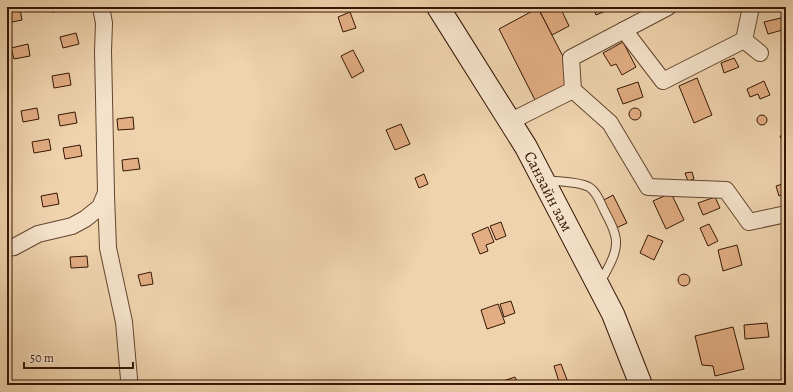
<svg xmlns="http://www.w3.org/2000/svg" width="793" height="392" font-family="Alegreya,serif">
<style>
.building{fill:#e2ad83;stroke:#361604}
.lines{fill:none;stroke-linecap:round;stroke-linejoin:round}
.lane-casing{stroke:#64452e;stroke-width:10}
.street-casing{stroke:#64452e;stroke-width:18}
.secondary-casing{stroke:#361604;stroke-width:24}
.lane{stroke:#f4e2ca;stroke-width:8}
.street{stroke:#f4e2ca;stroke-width:16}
.secondary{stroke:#f4e2ca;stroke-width:22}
.labels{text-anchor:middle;stroke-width:3.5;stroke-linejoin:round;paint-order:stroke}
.street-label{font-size:16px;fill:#361604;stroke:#f4e2ca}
</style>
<rect width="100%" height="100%" fill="#eed3ad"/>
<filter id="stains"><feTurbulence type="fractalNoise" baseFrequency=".005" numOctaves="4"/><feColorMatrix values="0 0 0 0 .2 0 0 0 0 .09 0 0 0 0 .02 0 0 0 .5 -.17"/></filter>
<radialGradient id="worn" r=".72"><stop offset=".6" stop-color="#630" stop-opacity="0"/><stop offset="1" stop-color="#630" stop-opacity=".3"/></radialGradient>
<g class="building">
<polygon points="52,7 68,7 69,10 52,12"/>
<polygon points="543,7 560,7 569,26 552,35 538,8"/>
<polygon points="593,7 615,7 596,15"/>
<polygon points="538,8 570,70 568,88 536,102 499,29"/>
<polygon points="20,9 22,20 7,23 7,11"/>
<polygon points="350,12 356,28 343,32 338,17"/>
<polygon points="785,17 786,29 768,34 764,22"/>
<polygon points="76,33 79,44 63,48 60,37"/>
<polygon points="623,42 636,67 622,75 616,64 611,66 603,53"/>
<polygon points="28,44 30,56 14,59 11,48"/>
<polygon points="353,50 364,71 352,78 341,56"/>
<polygon points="734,58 739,67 724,73 721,63"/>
<polygon points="69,73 71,85 54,88 52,76"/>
<polygon points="697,78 712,115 694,123 679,86"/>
<polygon points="764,81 770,95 760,99 758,94 750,97 747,89"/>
<polygon points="638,82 643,97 623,104 617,89"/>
<polygon points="37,108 39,119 23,122 21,111"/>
<circle cx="635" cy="114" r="6"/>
<polygon points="75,112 77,123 60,126 58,115"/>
<circle cx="762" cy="120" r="5"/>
<polygon points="133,117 134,129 118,130 117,119"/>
<polygon points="401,124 410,144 395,150 386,130"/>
<polygon points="786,134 786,150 780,136"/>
<polygon points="49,139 51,150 34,153 32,142"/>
<polygon points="80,145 82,156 65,159 63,148"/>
<polygon points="138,158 140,169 123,171 122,160"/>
<polygon points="692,172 694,179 688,181 685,173"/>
<polygon points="424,174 428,184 419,188 415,178"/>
<polygon points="786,183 786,193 779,196 776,186"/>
<polygon points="57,193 59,204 43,207 41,196"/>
<polygon points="671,193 684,220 666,229 653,201"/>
<polygon points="613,195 627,223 616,228 602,201"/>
<polygon points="715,197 720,208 703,215 698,203"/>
<polygon points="501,222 506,236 496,240 490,226"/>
<polygon points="709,224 718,241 708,246 700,228"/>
<polygon points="488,227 494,242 486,245 488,251 480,254 472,234"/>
<polygon points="648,235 663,241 654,260 640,253"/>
<polygon points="737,245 742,265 723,271 718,250"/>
<polygon points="87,256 88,267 71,268 70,257"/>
<polygon points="151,272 153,284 141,286 138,275"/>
<circle cx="684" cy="280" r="6"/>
<polygon points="511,301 515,313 504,317 500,304"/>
<polygon points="498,304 505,323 487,329 481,310"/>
<polygon points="767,323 769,337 745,339 744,325"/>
<polygon points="733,327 744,369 715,376 713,366 702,365 695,336"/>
<polygon points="561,364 569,385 560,385 554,366"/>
<polygon points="515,377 519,385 504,385 503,381"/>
</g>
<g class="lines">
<g class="lane-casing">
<path id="lane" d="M546,180C559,182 577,181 589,187C597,192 600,202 604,210C608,218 613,226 615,235C620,251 607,269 600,283"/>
</g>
<g class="street-casing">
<g id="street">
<polyline points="668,7 571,58 573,90 610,123 648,187 726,190 749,222 786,214"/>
<polyline points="624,30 663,81 744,40 760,53"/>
<polyline points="744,40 751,7"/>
<polyline points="511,121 573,90"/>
<polyline points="106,195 108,248 124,322 129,379 128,385"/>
<polyline points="7,248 14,247 38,234 72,226 85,219 100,207 106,193 103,51 104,23 101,7"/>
</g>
</g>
<g class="secondary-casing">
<polyline id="secondary" points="438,7 526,147 613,314 641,385"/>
</g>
<use href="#lane" class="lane"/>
<use href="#street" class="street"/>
<use href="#secondary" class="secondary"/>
</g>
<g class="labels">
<g class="street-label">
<text transform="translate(549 191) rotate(63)" y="6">Санзайн зам</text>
</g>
</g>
<rect width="793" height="392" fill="none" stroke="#eed3ad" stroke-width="24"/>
<rect x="8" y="8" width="777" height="376" fill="none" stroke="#361604" stroke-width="2"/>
<rect x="12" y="12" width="769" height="368" fill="none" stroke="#361604"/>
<path d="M24 362v6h109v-6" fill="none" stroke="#361604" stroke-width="2"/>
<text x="30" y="362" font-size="12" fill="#361604" stroke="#f4e2ca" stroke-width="3" paint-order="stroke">50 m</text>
<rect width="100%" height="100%" filter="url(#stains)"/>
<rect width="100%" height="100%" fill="url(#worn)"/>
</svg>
